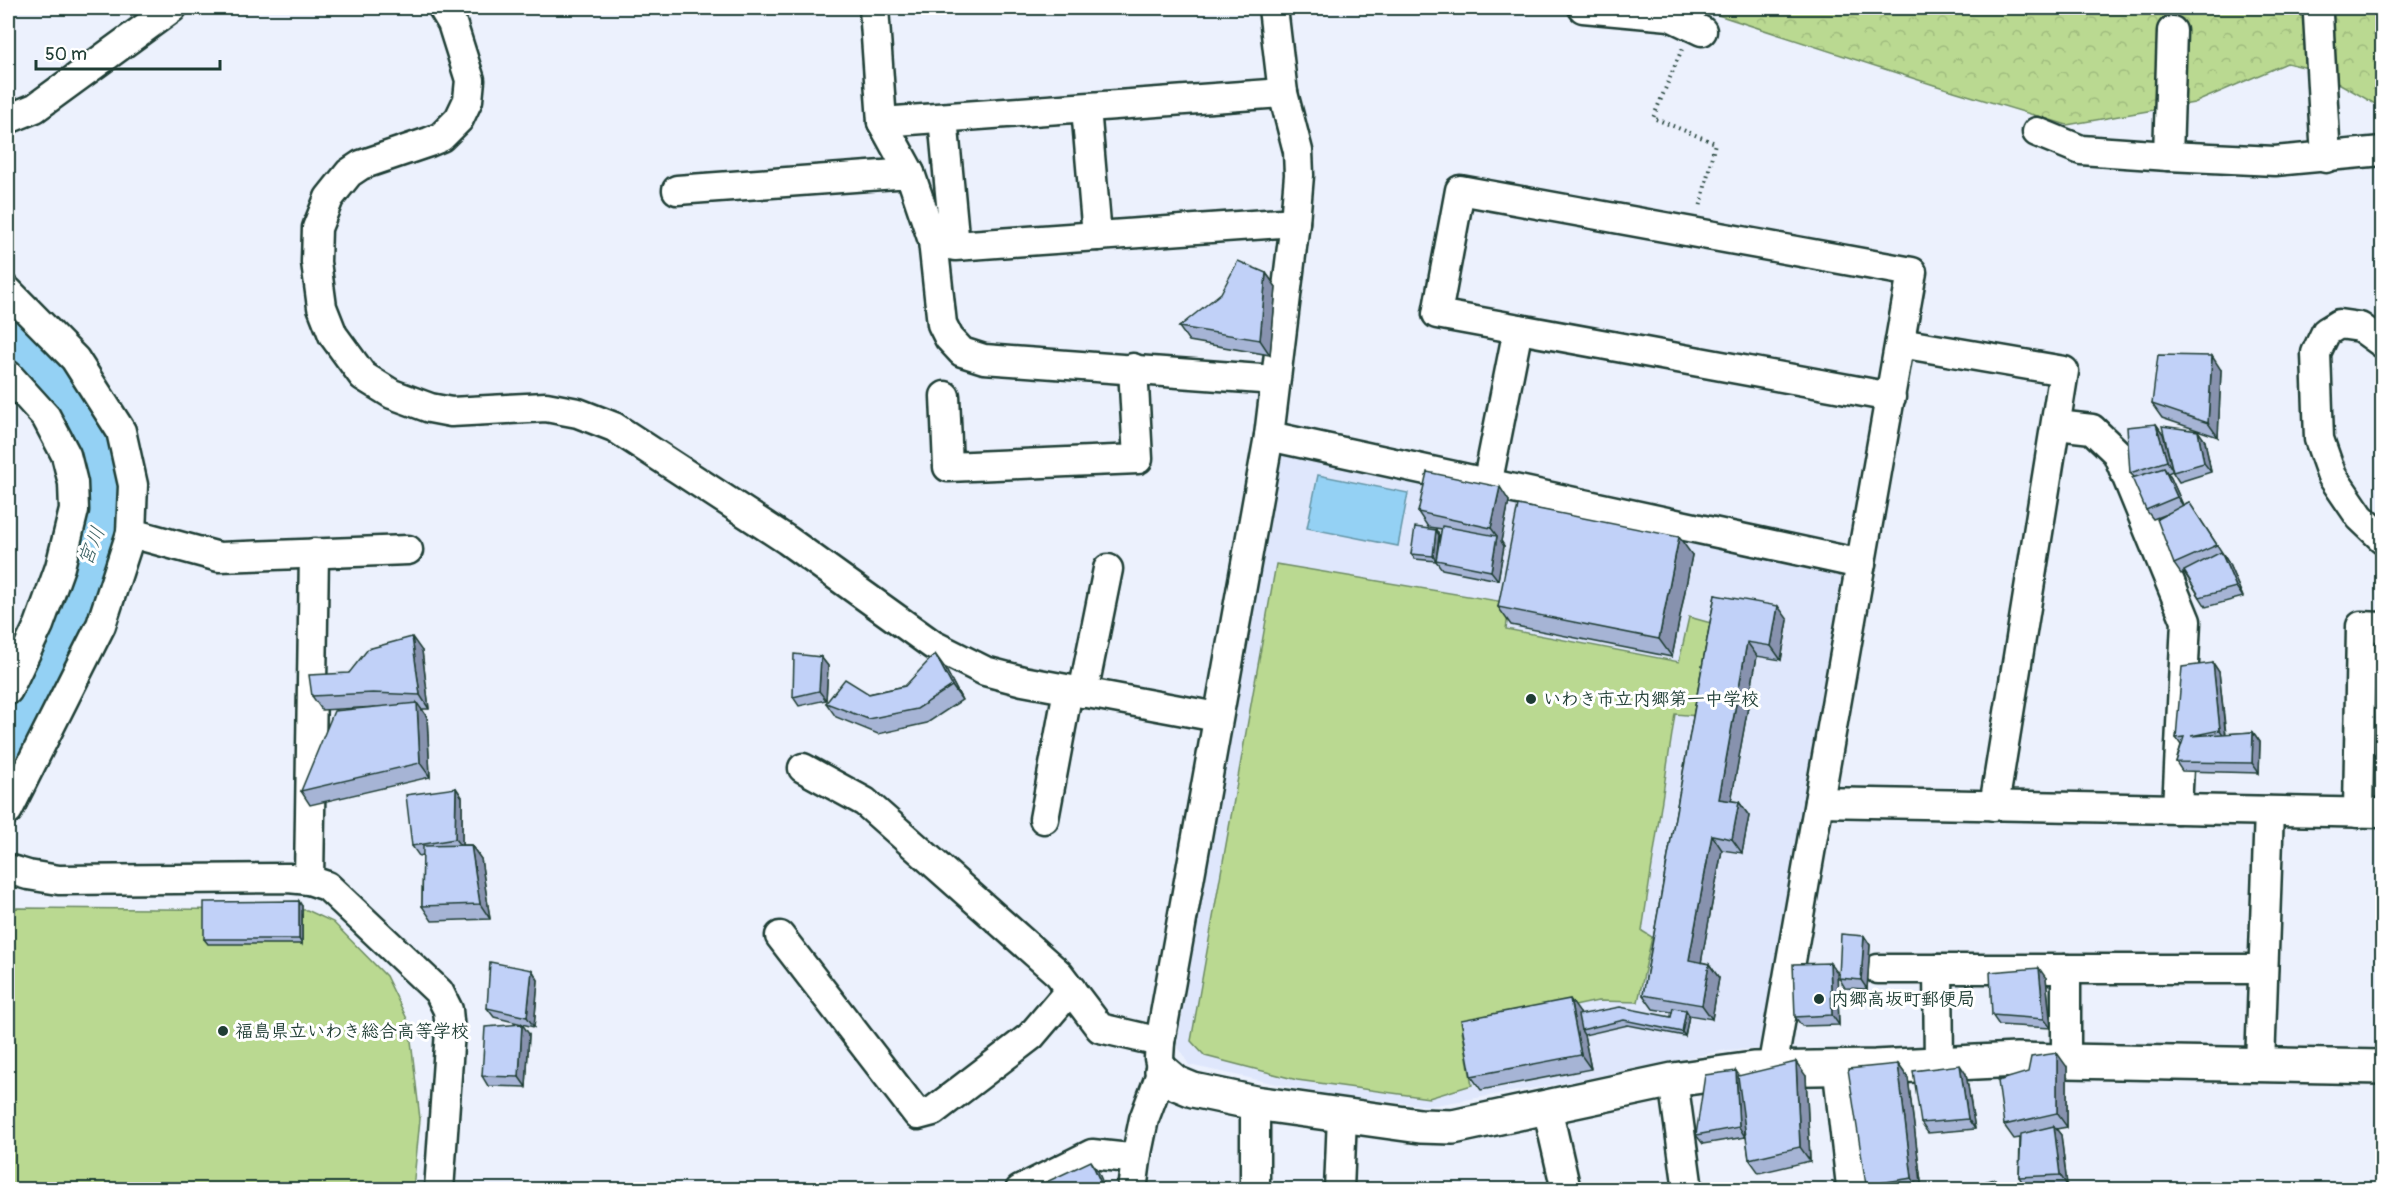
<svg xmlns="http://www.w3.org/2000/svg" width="2390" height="1197" font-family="Pangolin,'Klee One',sans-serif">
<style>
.built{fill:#dfe7fc}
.forest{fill:url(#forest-crowns);stroke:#6c8b62;stroke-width:1.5}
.pitch{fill:#bad991;stroke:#6c8b62;stroke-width:1.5}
.water{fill:#94d1f4;stroke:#6596a7;stroke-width:1.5}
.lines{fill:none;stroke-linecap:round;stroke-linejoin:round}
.river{stroke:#94d1f4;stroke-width:45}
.street-casing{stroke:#1f3d34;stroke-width:33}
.secondary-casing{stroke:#1f3d34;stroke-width:38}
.path{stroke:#1f3d34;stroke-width:4;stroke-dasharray:1.5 4.5;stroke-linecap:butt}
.street{stroke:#fff;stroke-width:28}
.secondary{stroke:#fff;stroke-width:33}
.wall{fill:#a6b4d5;stroke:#1f3d34;stroke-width:1.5}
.shaded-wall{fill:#8792ae;stroke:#1f3d34;stroke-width:1.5}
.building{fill:#c1d1f8;stroke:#1f3d34;stroke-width:1.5}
.poi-dot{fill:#1f3d34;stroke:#fff;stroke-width:2}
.labels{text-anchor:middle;stroke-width:6;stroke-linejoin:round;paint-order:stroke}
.poi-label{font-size:18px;font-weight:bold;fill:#1f3d34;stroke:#fff;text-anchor:start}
.water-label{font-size:20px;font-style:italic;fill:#3c6264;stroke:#fff}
</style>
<defs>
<pattern id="forest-crowns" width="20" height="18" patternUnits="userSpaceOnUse" patternTransform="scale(1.5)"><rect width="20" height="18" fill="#bad991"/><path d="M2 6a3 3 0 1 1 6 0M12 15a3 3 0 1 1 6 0" fill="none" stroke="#9fbb7e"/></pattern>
</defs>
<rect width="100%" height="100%" fill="#ecf1fd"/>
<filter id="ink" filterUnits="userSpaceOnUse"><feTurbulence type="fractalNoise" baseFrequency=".0167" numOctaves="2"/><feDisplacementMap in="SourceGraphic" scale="12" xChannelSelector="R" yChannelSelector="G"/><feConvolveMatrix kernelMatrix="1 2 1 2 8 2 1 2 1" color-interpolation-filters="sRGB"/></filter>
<g filter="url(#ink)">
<polygon class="built" points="1283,450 1837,570 1846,593 1760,1049 1726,1050 1570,1082 1430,1106 1323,1094 1189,1065 1177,1045 1217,806"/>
<polygon class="forest" points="1707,8 2382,8 2382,108 2316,70 2287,63 2194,103 2067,125 1934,85 1718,15"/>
<g class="pitch">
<polygon points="1276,564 1510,603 1506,629 1679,662 1689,617 1711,623 1698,716 1675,714 1642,931 1652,937 1638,1002 1598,1001 1462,1030 1472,1085 1429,1098 1297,1080 1205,1056 1191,1041"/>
<polygon points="15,908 307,910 333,922 386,976 409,1023 420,1119 413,1189 8,1189 8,921"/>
</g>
<polygon class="water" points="1318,475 1408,493 1398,546 1307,528"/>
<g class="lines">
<polyline class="river" points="8,336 33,359 95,450 102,521 60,622 8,735"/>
<g class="street-casing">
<g id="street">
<polyline points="443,8 452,23 470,80 468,100 459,119 441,137 429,142 361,165 349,173 329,198 317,228 316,262 322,307 333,335 363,376 392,394 430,408 451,412 546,407 578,413 614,427 787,540 933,645 985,671 1023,681 1217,717"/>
<polyline points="874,8 882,122 910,173"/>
<polyline points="1583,8 1670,16 1702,31"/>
<polyline points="2318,15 2326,158"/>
<polyline points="1086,108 1097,236"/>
<polyline points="943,118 955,246 1295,222"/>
<polyline points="8,119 35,108 172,8"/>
<polyline points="882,122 1283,93"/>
<polyline points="2037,132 2081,150 2168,156 2172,31"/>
<polyline points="2168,156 2275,161 2382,151"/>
<polyline points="677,190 910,173 933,241 942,324 949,338 962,352 984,359 1275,380"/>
<polyline points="8,291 75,359 121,431 133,485 131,533 101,625 8,810"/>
<polyline points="1900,343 2064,371 1994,806"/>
<polyline points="2382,343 2360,327 2339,324 2326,332 2316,353 2319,439 2332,476 2360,517 2382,538"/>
<polyline points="8,375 46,417 66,455 73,483 74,510 60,567 39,625 8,690"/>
<polyline points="945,396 948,467 1138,459 1133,368"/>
<polyline points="2057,425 2092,429 2117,453 2186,621 2177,809"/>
<polyline points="1269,436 1861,564"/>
<polyline points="1487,485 1518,329"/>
<polyline points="131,533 219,557 408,550"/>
<polyline points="1083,693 1108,569"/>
<polyline points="803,768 865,802 1059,974 1100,1028 1160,1042"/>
<polyline points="1819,802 2382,813"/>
<polyline points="2358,813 2361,626 2382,627"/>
<polyline points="1044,819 1068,690"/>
<polyline points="8,869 28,875 59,880 288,878 309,880 327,886 439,992 448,1010 450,1031 439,1190"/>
<polyline points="309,880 314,553"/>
<polyline points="780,936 918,1115 933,1111 1031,1036 1071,989"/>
<polyline points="1878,969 2263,969"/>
<polyline points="1938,969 1939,1065"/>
<polyline points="2066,969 2066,1061"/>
<polyline points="2260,1064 2269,811"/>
<polyline points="1772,1069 1912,272 1460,190 1437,314 1891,397"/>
<polyline points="1673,1080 1688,1190"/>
<polyline points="1255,1103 1255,1190"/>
<polyline points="1547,1107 1566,1190"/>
<polyline points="1020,1190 1092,1154 1129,1158 1137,1153 1144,1119 1162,1071 1159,1058 1160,1042 1269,436 1295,222 1299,175 1298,151 1283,93 1273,8"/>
<polyline points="1132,1190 1137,1153"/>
<polyline points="1339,1190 1342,1116"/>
</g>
</g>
<g class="secondary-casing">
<g id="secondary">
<polyline points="1840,1068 1854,1190"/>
<polyline points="1162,1071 1176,1083 1193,1090 1255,1103 1420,1126 1453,1127 1673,1080 1753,1069 1875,1067 2017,1060 2382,1067"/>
</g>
</g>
<polyline class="path" points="1682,49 1653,118 1715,143 1700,208"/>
<use href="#street" class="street"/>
<use href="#secondary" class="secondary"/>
</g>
<g class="wall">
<polygon points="1266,273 1276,287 1270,355 1189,341 1179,327"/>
<polygon points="2221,370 2218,437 2162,418 2152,404"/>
<polygon points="2156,424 2163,434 2198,431 2205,441 2211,472 2179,482 2172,471 2168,473 2171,478 2183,505 2189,502 2223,554 2228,562 2243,597 2206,607 2184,572 2181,574 2174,564 2169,513 2153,519 2146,510 2134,477 2130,473"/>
<polygon points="1509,501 1501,541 1504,546 1498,580 1442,569 1436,561 1415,559 1411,554 1436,530 1439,535 1437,551 1442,529 1428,527 1418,512"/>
<polygon points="1692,555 1672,657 1511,625 1498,607"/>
<polygon points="1715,595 1788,620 1781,660 1757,656 1731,801 1739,802 1749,816 1742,853 1722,850 1701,962 1709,964 1719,978 1712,1019 1689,1015 1685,1036 1628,1025 1584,1035 1591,1069 1481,1090 1471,1076 1580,1013 1581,1015 1671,1017 1672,1012 1653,1009 1643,995"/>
<polygon points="422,651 429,709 422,709 427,717 430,777 310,805 301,791 375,707 322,710 312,696 349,673"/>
<polygon points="821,657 828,666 826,700 799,706 793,697"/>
<polygon points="2213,663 2219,672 2226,734 2253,732 2260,742 2259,773 2182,771 2176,762 2181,745 2176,738"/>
<polygon points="945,668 962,700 927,723 878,734 836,717 826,703 905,686"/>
<polygon points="456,788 462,797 462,845 471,845 481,859 490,919 432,921 422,906 423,855 419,856 412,846"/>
<polygon points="302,906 302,944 208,944 204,939"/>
<polygon points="1864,936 1870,945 1867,989 1845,988 1839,978"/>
<polygon points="532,970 538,980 534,1027 494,1017 487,1008"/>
<polygon points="1837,972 1839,1025 1802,1026 1795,1017"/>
<polygon points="2046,978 2051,1028 1999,1025 1992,1015"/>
<polygon points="529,1034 526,1087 488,1086 482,1076"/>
<polygon points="1898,1064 1908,1078 1922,1190 1869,1190 1866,1185"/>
<polygon points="2067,1067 2067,1127 2056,1129 2061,1135 2067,1185 2025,1186 2019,1177 2020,1138 2014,1139 2004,1125"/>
<polygon points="1966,1074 1975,1129 1928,1133 1921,1123"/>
<polygon points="1739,1076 1806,1076 1810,1161 1759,1173 1749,1159 1745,1127 1745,1137 1703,1144 1696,1135"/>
</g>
<g class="shaded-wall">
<polygon points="1266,273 1276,287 1270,355 1260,340"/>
<polygon points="2212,356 2221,370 2218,437 2208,423"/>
<polygon points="2156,424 2163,434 2173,471 2167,461"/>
<polygon points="2198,431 2205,441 2211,472 2204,463"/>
<polygon points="2164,468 2171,478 2184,507 2177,497"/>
<polygon points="1500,487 1509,501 1501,541 1504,546 1498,580 1491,571 1497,536 1491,528"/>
<polygon points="1436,530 1439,535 1436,561 1433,556"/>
<polygon points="1679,537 1692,555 1672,657 1659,639"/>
<polygon points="2221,552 2228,562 2243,597 2236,587"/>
<polygon points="1778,606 1788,620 1781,660 1771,646"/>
<polygon points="412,637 422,651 429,709 420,695"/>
<polygon points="1747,642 1757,656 1729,813 1719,799"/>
<polygon points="935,654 945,668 962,700 952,686"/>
<polygon points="821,657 828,666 826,700 819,691"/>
<polygon points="2213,663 2219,672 2226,739 2220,730"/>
<polygon points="417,703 427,717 430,777 420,763"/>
<polygon points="2253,732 2260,742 2259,773 2252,763"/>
<polygon points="456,788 462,797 462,848 455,839"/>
<polygon points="1739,802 1749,816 1742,853 1732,839"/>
<polygon points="1712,835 1722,850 1699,974 1689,960"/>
<polygon points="471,845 481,859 490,919 480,904"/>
<polygon points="299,901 302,906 302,944 299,939"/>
<polygon points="1864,936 1870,945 1867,989 1861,980"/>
<polygon points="1830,963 1837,972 1839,1025 1832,1015"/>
<polygon points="1709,964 1719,978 1712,1019 1702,1005"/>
<polygon points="2039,968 2046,978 2051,1028 2044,1019"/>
<polygon points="532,970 538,980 534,1027 527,1017"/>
<polygon points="1570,999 1580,1013 1583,1029 1581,1030 1584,1035 1591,1069 1581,1055"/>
<polygon points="1686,1010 1689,1015 1685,1036 1682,1032"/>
<polygon points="522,1024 529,1034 526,1087 519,1077"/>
<polygon points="2057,1053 2067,1067 2067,1127 2057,1113"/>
<polygon points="1796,1062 1806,1076 1810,1161 1800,1147"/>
<polygon points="1898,1064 1908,1078 1922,1190 1920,1190 1912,1178"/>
<polygon points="1960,1065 1966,1074 1975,1129 1968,1119"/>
<polygon points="1736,1071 1743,1081 1745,1137 1739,1127"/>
<polygon points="2054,1126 2061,1135 2067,1185 2060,1175"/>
<polygon points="1091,1161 1098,1171 1106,1190 1104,1190 1103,1188"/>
</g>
<g class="building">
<polygon points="1238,261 1266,273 1260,340 1179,327 1221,293"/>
<polygon points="2158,355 2212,356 2208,423 2152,404"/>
<polygon points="2156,424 2167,461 2130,473 2127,427"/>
<polygon points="2162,426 2198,431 2204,463 2173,472"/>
<polygon points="2164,468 2177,497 2146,510 2132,478"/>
<polygon points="1427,472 1500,487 1491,528 1418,512"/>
<polygon points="2189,502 2217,545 2174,564 2157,519"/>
<polygon points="1518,505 1679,537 1659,639 1498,607"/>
<polygon points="1442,526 1497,536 1491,571 1436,560"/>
<polygon points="1415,527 1436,530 1433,556 1411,554"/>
<polygon points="2221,552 2236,587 2200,597 2184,571"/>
<polygon points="1715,595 1778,606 1771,646 1747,642 1719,799 1739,802 1732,839 1712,835 1689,960 1709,964 1702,1005 1643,995"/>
<polygon points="412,637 420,695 373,693 312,696 309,675 349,673 368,649"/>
<polygon points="794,654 821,657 819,691 793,697"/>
<polygon points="935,654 952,686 917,709 868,719 826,703 845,679 869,694 905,686"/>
<polygon points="2213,663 2220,730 2191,736 2253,732 2252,763 2176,762 2184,737 2176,738 2182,667"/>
<polygon points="417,703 420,763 301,791 334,711"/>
<polygon points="456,788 455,839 412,846 406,795"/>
<polygon points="471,845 480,904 422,906 423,846"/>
<polygon points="299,901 299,939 204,939 204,902"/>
<polygon points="1841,934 1864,936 1861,980 1839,978"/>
<polygon points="490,962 532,970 527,1017 487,1008"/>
<polygon points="1830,963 1832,1015 1795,1017 1793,964"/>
<polygon points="2039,968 2044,1019 1992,1015 1990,972"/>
<polygon points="1570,999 1581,1055 1471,1076 1461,1020"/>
<polygon points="1620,1007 1671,1017 1673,1008 1686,1010 1682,1032 1624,1020 1581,1030 1578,1015"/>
<polygon points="522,1024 519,1077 482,1076 485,1027"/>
<polygon points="2057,1053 2057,1113 2004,1125 1998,1081 2028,1072 2031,1057"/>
<polygon points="1796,1062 1800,1147 1749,1159 1738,1076"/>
<polygon points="1898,1064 1912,1178 1866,1185 1848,1069"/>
<polygon points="1960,1065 1968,1119 1921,1123 1913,1071"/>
<polygon points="1736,1071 1739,1127 1696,1135 1705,1075"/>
<polygon points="2054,1126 2060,1175 2019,1177 2021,1134"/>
<polygon points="1091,1161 1103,1188 1100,1190 1039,1190 1038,1186"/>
<polygon points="1995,1179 2001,1190 1955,1190"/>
</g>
</g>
<g class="poi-dot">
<circle cx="1531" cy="699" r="6"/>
<circle cx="1819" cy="999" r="6"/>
<circle cx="223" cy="1031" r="6"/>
</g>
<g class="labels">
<g class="poi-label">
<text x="1543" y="705">いわき市立内郷第一中学校</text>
<text x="1831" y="1005">内郷高坂町郵便局</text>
<text x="235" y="1037">福島県立いわき総合高等学校</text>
</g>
<g class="water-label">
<text transform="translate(91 546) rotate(-68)" y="7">宮川</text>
</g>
</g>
<rect width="2390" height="1197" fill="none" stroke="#fff" stroke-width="30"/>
<rect x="15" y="15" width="2360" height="1167" fill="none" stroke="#1f3d34" stroke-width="2" filter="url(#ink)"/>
<path d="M36 60v9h184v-9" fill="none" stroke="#1f3d34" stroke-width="3"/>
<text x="45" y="60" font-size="18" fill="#1f3d34" stroke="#ffffff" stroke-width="4.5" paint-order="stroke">50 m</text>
</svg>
